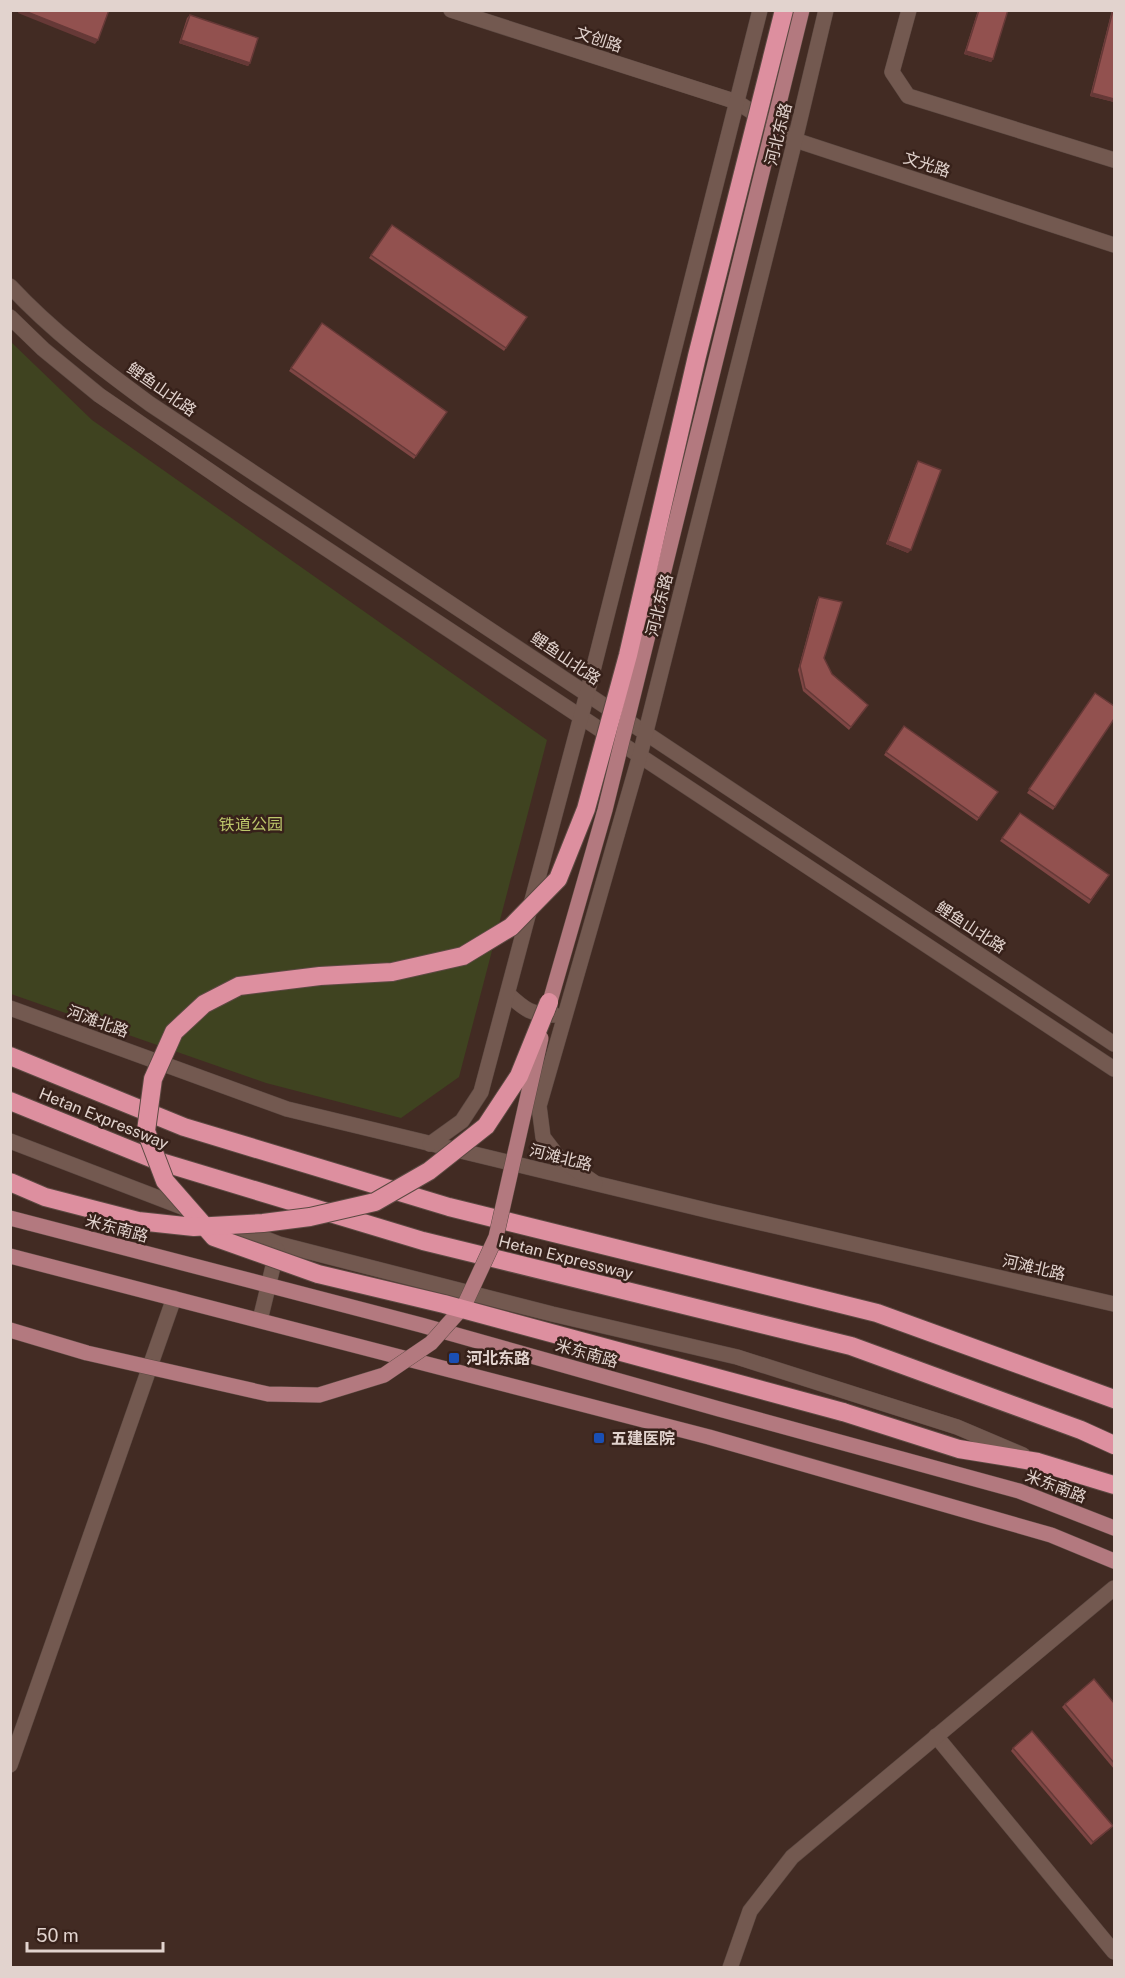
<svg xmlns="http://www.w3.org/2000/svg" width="1125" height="1978" font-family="'Public Sans','Noto Sans SC',sans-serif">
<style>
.green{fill:#3f4320}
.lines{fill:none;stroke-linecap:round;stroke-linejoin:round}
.street-casing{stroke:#5c4942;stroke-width:16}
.secondary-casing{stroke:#5c4942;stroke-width:16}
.primary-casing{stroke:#5c4942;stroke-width:16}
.highway-casing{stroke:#5c4942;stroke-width:20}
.street{stroke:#735950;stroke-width:15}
.secondary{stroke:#735950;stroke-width:15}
.primary{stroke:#b3797f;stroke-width:15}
.highway{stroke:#dd8f9f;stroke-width:18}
.primary-bridge-casing{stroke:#5c4942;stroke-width:16;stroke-linecap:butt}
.highway-bridge-casing{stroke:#5c4942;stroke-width:20;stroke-linecap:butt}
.primary-bridge{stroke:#b3797f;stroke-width:15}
.highway-bridge{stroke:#dd8f9f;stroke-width:18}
.wall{fill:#7e4644}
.shaded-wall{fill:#663937}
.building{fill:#92514f;stroke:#663937;stroke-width:1.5}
.transit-dot{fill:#1a4fb4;stroke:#37211a;stroke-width:2}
.labels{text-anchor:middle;stroke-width:5;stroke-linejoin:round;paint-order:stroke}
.street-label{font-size:16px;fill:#e2d3ce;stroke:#37211a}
.park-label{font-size:16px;fill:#bdc76b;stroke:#37211a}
.poi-label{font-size:16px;font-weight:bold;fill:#e2d3ce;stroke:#37211a;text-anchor:start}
</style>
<rect width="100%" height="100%" fill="#422b23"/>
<polygon class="green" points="10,341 92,420 547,740 459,1077 401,1118 266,1083 11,994"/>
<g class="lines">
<g class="street-casing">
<g id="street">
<polyline points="451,10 737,102 795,140 1114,245"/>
<polyline points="909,10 892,72 908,96 1114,160"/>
<polyline points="936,1736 1114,1952"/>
<polyline points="10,1765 174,1298"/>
</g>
</g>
<g class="secondary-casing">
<g id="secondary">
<path d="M10,286C52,331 101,368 150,404L1114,1044"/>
<polyline points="10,317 43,349 99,395 245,495 1114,1069"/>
<path d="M508,994C525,1010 532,1015 555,1015"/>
<polyline points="10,1008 287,1109 714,1212 1114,1304"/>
<polyline points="10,1141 190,1210"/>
<polyline points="430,1144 462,1121 481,1092 587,694 760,10"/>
<polyline points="595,1183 559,1158 543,1137 539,1106 640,755 795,140 826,10"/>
<polyline points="232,1226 279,1244 552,1314 737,1357 957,1427 1023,1455"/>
<polyline points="260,1320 277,1250"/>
<polyline points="730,1968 750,1911 792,1857 1114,1588"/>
</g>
</g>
<g class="primary-casing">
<g id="primary">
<polyline points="10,1218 421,1325 719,1409 1019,1491 1114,1528"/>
<polyline points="10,1256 709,1437 1051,1535 1114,1561"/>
</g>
</g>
<g class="highway-casing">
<g id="highway">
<polyline points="10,1056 184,1127 449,1207 877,1313 1114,1399"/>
<polyline points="10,1101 158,1161 423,1241 851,1346 1081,1430 1114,1445"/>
<polyline points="843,1412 959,1449 1038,1462 1114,1485"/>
</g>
</g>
<use href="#street" class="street"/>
<use href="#secondary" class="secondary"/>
<use href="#primary" class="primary"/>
<use href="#highway" class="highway"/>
<g class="primary-bridge-casing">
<g id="primary-bridge">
<polyline points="547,1012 605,810 802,10"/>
<polyline points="10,1330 87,1353 268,1394 319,1395 384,1375 431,1343 464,1306 496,1237 541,1038"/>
</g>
</g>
<g class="highway-bridge-casing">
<g id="highway-bridge">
<polyline points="784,10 697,356 628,655 586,809 558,879 511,927 463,956 392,972 320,976 239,986 204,1004 174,1032 153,1079 146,1131 165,1181 214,1237 318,1274 444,1304 843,1412"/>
<polyline points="10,1182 45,1197 138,1221 194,1227 263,1223 310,1217 375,1202 429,1171 486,1126 519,1076 549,1002"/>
</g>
</g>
<use href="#primary-bridge" class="primary-bridge"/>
<use href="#highway-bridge" class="highway-bridge"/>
</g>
<g class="wall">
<polygon points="978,10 1008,10 993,59 991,62 964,54"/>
<polygon points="1112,10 1114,10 1114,102 1090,96"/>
<polygon points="190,15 250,63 248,66 179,43 187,18"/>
<polygon points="392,225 527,317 504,351 369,258"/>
<polygon points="322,323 447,412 414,459 289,371"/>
<polygon points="918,461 908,553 886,544 916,464"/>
<polygon points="819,597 824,658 832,674 868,705 849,730 803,691 798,670 817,600"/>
<polygon points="1095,693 1114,719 1053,810 1027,793"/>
<polygon points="904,726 998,792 977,821 884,755"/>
<polygon points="1020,813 1109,875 1089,904 1000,841"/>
<polygon points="1114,1703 1114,1769 1062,1707 1065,1704"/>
<polygon points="1013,1748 1110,1829 1091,1845 1011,1751"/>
</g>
<g class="shaded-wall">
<polygon points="19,10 22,10 98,40 95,44 18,13"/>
<polygon points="181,40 250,63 248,66 179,43"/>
<polygon points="966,51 993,59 991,62 964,54"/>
<polygon points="1092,93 1114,99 1114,102 1090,96"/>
<polygon points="888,541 911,550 908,553 886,544"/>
<polygon points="1113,1826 1110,1829 1091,1845 1093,1842"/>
</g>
<g class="building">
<polygon points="22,10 109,10 98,40"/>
<polygon points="979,10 1008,10 993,59 966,51"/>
<polygon points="1113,10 1114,10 1114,99 1092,93"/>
<polygon points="190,15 258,38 250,63 181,40"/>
<polygon points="392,225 527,317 506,348 371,255"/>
<polygon points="322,323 447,412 416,456 291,368"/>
<polygon points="918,461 941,470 911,550 888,541"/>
<polygon points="819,597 842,602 824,658 832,674 868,705 851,727 805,688 800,666"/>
<polygon points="1095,693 1114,706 1114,719 1055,807 1029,789"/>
<polygon points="904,726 998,792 979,818 886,752"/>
<polygon points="1020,813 1109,875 1091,900 1002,838"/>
<polygon points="1094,1679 1114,1703 1114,1763 1065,1704"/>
<polygon points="1032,1731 1113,1826 1093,1842 1013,1748"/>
</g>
<g class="transit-dot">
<rect x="448" y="1352" width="12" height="12" rx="3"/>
<rect x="593" y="1432" width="12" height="12" rx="3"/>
</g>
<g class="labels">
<g class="street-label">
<text transform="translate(599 39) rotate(18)" y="6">文创路</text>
<text transform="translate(778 134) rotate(-76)" y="6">河北东路</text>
<text transform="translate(927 164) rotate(18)" y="6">文光路</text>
<text transform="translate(162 389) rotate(35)" y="6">鲤鱼山北路</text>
<text transform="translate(659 605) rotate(-76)" y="6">河北东路</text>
<text transform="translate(566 658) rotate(34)" y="6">鲤鱼山北路</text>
<text transform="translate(971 927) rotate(33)" y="6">鲤鱼山北路</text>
<text transform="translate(98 1021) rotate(20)" y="6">河滩北路</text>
<text transform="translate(104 1118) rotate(22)" y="6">Hetan Expressway</text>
<text transform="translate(561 1157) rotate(14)" y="6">河滩北路</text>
<text transform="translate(117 1228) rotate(15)" y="6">米东南路</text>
<text transform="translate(566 1257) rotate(14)" y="6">Hetan Expressway</text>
<text transform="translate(1034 1267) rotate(13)" y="6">河滩北路</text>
<text transform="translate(587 1353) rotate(16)" y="6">米东南路</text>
<text transform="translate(1056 1486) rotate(21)" y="6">米东南路</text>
</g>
<g class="park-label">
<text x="251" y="830">铁道公园</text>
</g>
<g class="poi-label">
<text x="466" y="1364">河北东路</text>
<text x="611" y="1444">五建医院</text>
</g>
</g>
<rect width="1125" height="1978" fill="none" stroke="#e2d3ce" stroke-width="24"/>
<path d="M27 1942v9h136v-9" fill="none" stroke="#e2d3ce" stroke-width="3"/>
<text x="36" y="1942" font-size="18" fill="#e2d3ce" stroke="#37211a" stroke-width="4.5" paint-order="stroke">50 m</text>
</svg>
